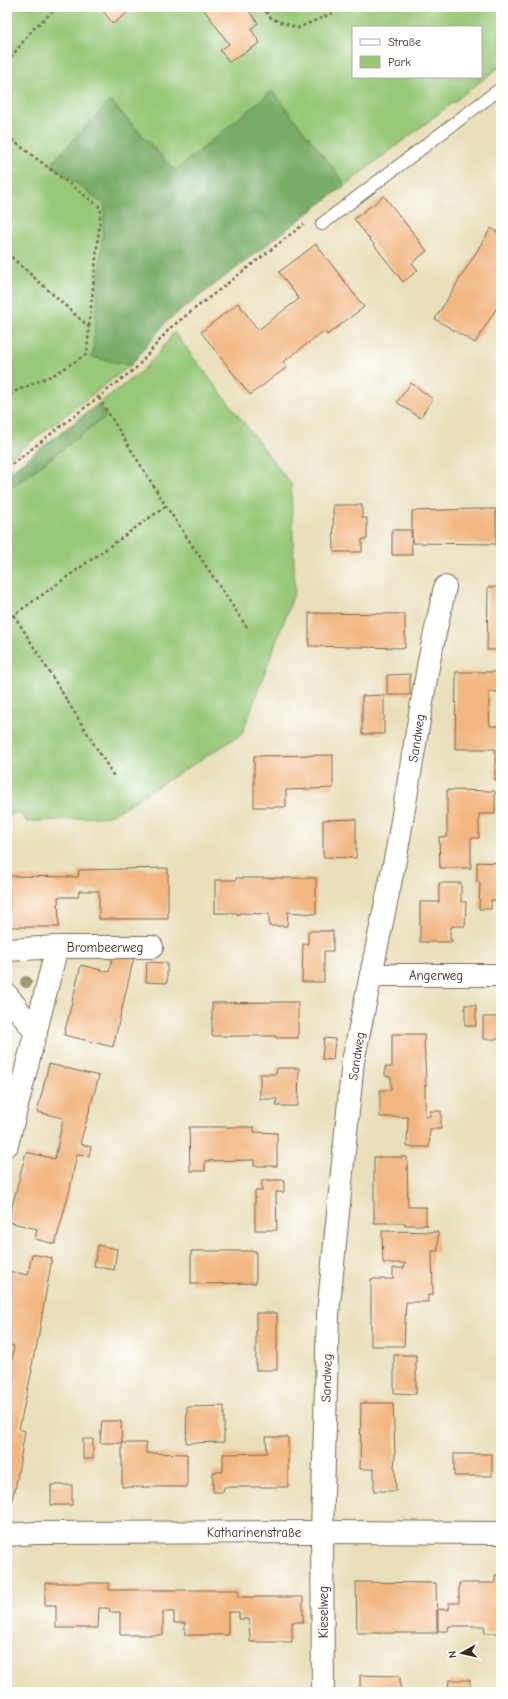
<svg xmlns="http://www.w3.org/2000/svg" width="508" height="1699" font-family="'Comic Neue',sans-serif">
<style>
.green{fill:#97c877;stroke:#69794a;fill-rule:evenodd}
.forest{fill:#79ac68;stroke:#5a6b43}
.building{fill:#f2b680}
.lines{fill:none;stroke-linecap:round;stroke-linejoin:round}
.service-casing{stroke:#786955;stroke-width:14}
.minor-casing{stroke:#786955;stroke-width:24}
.path{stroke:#786955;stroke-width:2.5;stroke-dasharray:3 3;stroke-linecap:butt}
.service{stroke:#fff;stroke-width:12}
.minor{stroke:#fff;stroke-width:22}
.tree{fill:#9b9a75}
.labels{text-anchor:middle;stroke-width:3;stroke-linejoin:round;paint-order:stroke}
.street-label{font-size:13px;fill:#3b2a1e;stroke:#fff}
</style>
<rect width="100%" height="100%" fill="#fff"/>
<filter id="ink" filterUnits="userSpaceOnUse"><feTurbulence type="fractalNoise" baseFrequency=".025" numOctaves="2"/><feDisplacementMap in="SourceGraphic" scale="8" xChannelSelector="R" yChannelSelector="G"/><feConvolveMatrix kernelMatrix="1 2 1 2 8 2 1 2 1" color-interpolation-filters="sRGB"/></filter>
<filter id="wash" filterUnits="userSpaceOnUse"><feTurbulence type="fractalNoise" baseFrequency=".012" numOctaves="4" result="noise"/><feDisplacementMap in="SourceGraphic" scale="16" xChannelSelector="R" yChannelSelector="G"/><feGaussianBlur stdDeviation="0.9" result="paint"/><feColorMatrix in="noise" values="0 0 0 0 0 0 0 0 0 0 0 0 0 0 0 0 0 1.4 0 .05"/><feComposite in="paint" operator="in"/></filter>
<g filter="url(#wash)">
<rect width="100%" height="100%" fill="#e9dfba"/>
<g class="green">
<path d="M7,7H501V70L500,71L498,68L344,186L341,178L272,91L175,171L111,101L51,164L105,205L93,353L91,357L131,365L7,460ZM353,27H481V77H353Z"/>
<polygon points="174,332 291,484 295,591 242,734 110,816 27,822 18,811 7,818 7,491 106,416 98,404 139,373 158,354"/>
</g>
<g class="forest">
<polygon points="272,91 341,178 344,186 167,321 131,365 91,357 93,353 105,205 51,164 110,101 175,171"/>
<polygon points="98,404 106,416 7,491 7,474"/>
</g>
<g id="blocks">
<g class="building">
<polygon points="100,7 130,7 132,9 113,24"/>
<polygon points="202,7 246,7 258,23 251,29 260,43 229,62 220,50 229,44"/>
<polygon points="384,196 427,251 412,263 418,270 403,282 354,219"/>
<polygon points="491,228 501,235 501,301 475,343 435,319"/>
<polygon points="316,244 364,307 327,335 324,331 283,362 287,367 250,395 201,332 238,303 258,330 280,313 299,299 279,272"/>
<polygon points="411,383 433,399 420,418 397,402"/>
<polygon points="333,505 362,505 362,518 367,518 367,539 362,539 362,552 334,552"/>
<polygon points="476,509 496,509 496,544 412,543 412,511"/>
<polygon points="392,530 411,530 412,555 392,555"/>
<polygon points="488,587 501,587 501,650 487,650"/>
<polygon points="309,613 405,614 405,648 309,646"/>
<polygon points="456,672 501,672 501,692 489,692 489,711 490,726 501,726 501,780 495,780 495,749 455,749"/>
<polygon points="410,674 410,695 387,695 387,675"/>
<polygon points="384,695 384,734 362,734 362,696"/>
<polygon points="333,755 333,788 286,790 286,807 254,807 254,756"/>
<polygon points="447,790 495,791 495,814 479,814 479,838 471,838 471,868 440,868 439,837 447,837"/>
<polygon points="356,819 356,858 323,857 323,820"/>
<polygon points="477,862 499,863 498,900 491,900 491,909 479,909 480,882 477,882"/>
<polygon points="168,868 168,919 99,919 99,891 79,891 78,897 58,897 59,927 9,927 9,888 7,888 7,876 78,877 79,870"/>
<polygon points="236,878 316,878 316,914 288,912 287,926 269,926 269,914 239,913 239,915 237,914 237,913 215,913 215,880 236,880"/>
<polygon points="439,883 461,883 461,902 466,902 465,926 452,926 452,928 450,928 450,940 452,940 452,942 420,942 420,902 439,902"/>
<polygon points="308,931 333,931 333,951 324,951 324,982 302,982 303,944 308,944"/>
<polygon points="114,952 134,957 113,1047 64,1035 81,965 109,972"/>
<polygon points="147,962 167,963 167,983 146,982"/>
<polygon points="276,1002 298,1002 298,1038 276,1038 276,1036 212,1036 212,1003"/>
<rect x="465" y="1005" width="11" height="21"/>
<rect x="483" y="1017" width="18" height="22"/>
<polygon points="392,1034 424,1034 426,1086 425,1085 425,1117 430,1116 430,1111 441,1111 441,1129 430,1129 429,1147 407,1147 408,1117 380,1117 380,1090 391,1090 391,1077 385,1076 385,1067 392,1067"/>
<polygon points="324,1038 335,1039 333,1060 322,1059"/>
<polygon points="49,1064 99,1076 80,1144 91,1147 89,1156 77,1154 70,1189 55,1244 35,1239 37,1229 8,1222 26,1152 55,1159 63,1118 37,1112"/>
<polygon points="277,1068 299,1068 298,1106 276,1106 277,1099 260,1099 260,1074 276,1074"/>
<polygon points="189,1127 254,1127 254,1132 277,1133 277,1166 254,1166 254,1160 205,1161 205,1171 190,1171"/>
<polygon points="374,1157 407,1157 408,1207 427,1207 426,1209 426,1224 428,1225 405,1225 405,1223 374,1223"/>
<polygon points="262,1180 284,1180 284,1192 276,1192 277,1230 255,1230 255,1191 262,1191"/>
<polygon points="382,1231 438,1232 438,1251 432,1251 433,1295 428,1295 428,1302 406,1302 404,1346 371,1346 371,1279 393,1279 393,1268 404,1268 405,1263 383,1263"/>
<polygon points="98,1245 117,1249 114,1270 94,1266"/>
<polygon points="191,1251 256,1251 256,1283 191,1284"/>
<polygon points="32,1254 52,1258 36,1350 35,1350 31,1370 32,1370 19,1429 25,1431 15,1491 14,1491 11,1503 7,1502 7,1366 11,1366 14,1346 7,1344 7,1271 28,1275"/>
<rect x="256" y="1313" width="21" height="57"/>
<polygon points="394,1355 416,1355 416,1394 394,1393"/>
<polygon points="361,1403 393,1403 395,1454 394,1468 395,1468 396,1491 374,1491 374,1469 360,1469"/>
<polygon points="224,1406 224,1442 186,1443 187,1407"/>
<polygon points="102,1421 121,1421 122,1443 100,1443"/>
<polygon points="266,1437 288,1437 288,1487 224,1487 223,1492 213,1492 213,1472 223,1472 223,1454 267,1453"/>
<rect x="83" y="1439" width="10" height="20"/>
<polygon points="122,1443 146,1443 146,1453 187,1454 187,1487 122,1487"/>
<rect x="454" y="1454" width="38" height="22"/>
<rect x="51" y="1485" width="21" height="20"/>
<polygon points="495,1575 501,1575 501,1633 485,1633 484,1626 449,1626 448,1631 438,1631 438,1609 449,1610 449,1603 459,1603 459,1583 495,1583"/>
<polygon points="356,1582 436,1583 437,1633 357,1633"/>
<polygon points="45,1583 109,1583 109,1590 238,1590 239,1597 303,1597 303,1622 292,1622 292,1642 250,1642 249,1619 239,1619 239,1612 228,1612 228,1635 185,1635 185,1623 174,1623 174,1612 163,1612 163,1635 120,1635 120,1612 110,1612 109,1608 99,1608 98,1628 56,1628 56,1605 45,1605"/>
<rect x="499" y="1673" width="2" height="19"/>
<polygon points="360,1675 400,1676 400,1692 360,1692"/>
<polygon points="449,1680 470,1680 470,1692 448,1692"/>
</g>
</g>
</g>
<g filter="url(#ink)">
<use href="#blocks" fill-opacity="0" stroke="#786955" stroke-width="1"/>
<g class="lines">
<g class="service-casing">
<polyline id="service" points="322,224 501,88"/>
</g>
<g class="minor-casing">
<g id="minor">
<polyline points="7,950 57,947"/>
<polyline points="371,975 501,975"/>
<polyline points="7,995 36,1033"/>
<polyline points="7,1145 57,947 152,947"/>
<polyline points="7,1535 35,1533 322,1532 501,1533"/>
<polyline points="323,1692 322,1532 328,1314 353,1061 397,850 429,661 445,587"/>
</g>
</g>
<g class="path">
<polyline points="262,7 272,19 298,28 347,7"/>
<polyline points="7,62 34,28 58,7"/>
<polyline points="7,136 101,208 89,327"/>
<polyline points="7,253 89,327 87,354 55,374 7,395"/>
<polyline points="99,398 166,506 248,629"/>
<polyline points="7,468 136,368 170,328 304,224"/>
<polyline points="14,615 115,778"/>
<polyline points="7,620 166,506"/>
</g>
<use href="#service" class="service"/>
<use href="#minor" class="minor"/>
</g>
<circle class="tree" cx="26" cy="982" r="6"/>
</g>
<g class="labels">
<g class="street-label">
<text transform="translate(416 738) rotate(-81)" y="5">Sandweg</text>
<text x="105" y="952">Brombeerweg</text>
<text x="436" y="980">Angerweg</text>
<text transform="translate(356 1056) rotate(-81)" y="5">Sandweg</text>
<text transform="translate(326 1378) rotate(-88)" y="5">Sandweg</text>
<text x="254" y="1537">Katharinenstraße</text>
<text transform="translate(323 1612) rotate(-90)" y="5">Kieselweg</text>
</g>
</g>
<rect width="508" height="1699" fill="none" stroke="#fff" stroke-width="24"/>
<rect x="352" y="26" width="130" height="52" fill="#ffffff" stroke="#b1aaa5"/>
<rect x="360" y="39" width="20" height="6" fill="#ffffff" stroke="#b1aaa5"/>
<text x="388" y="46" font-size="12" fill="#3b2a1e">Straße</text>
<rect x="360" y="56" width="20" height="12" fill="#97c877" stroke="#b1aaa5"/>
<text x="388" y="66" font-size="12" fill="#3b2a1e">Park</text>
<g transform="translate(462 1653) rotate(262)" stroke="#ffffff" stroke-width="3" paint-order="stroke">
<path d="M0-3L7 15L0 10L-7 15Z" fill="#3b2a1e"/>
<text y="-6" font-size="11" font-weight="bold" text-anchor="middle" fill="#3b2a1e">N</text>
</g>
</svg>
